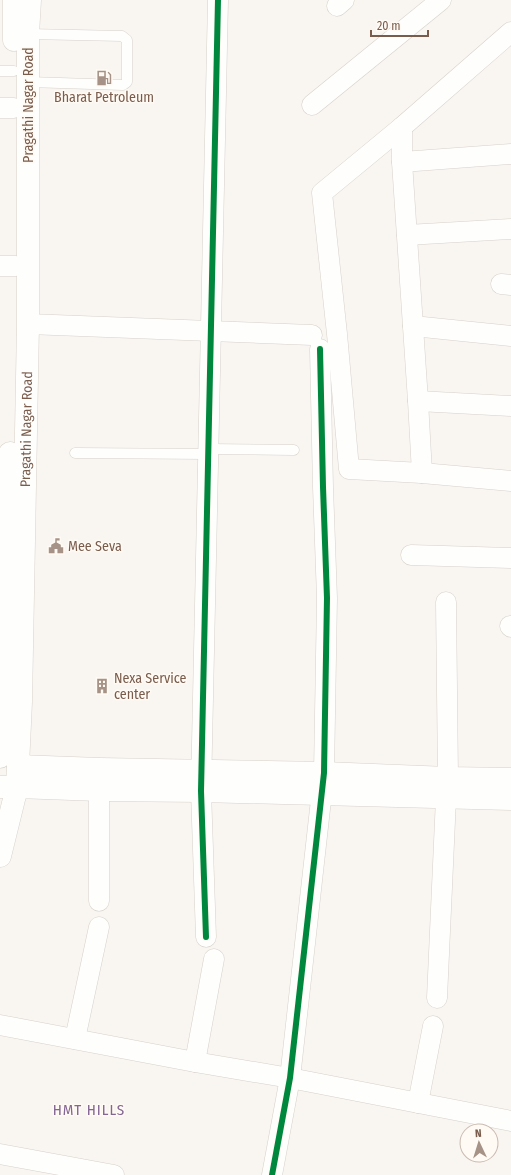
<svg xmlns="http://www.w3.org/2000/svg" width="511" height="1175" font-family="'Fira Sans Condensed',sans-serif">
<style>
.lines{fill:none;stroke-linecap:round;stroke-linejoin:round}
.service-casing{stroke:#d7d1cb;stroke-width:11}
.minor-casing{stroke:#d7d1cb;stroke-width:21}
.tertiary-casing{stroke:#d7d1cb;stroke-width:23}
.secondary-casing{stroke:#d9d2cb;stroke-width:23}
.service{stroke:#fefefd;stroke-width:10}
.minor{stroke:#fefefd;stroke-width:20}
.tertiary{stroke:#fefefd;stroke-width:22}
.secondary{stroke:#fefefd;stroke-width:22}
.cycleway-casing{stroke:#fffaf3;stroke-width:8}
.cycleway{stroke:#00873e;stroke-width:6}
.labels{text-anchor:middle;stroke-width:3;stroke-linejoin:round;paint-order:stroke}
.poi-label{font-size:14px;fill:#7a5c4d;stroke:#fffaf3;text-anchor:start}
.street-label{font-size:14px;fill:#7a5c4d;stroke:#fffaf3}
.neighbourhood-label{font-size:15px;letter-spacing:1px;fill:#846695;stroke:#fffaf3}
</style>
<rect width="100%" height="100%" fill="#f9f5f0"/>
<g class="lines">
<g class="service-casing">
<g id="service">
<polyline points="28,34 122,36 127,40 127,82 123,85 28,82"/>
<polyline points="0,71 14,71"/>
<polyline points="208,449 294,450"/>
<polyline points="75,453 208,454"/>
</g>
</g>
<g class="minor-casing">
<g id="minor">
<polyline points="337,6 344,0"/>
<polyline points="511,32 402,127 322,193 337,334 349,469 422,473 511,481"/>
<polyline points="312,105 441,0"/>
<polyline points="0,108 14,108"/>
<polyline points="402,127 402,162 418,401 422,473"/>
<polyline points="402,162 511,154"/>
<polyline points="407,235 511,229"/>
<polyline points="0,266 16,266"/>
<polyline points="501,284 511,285"/>
<polyline points="28,324 312,335"/>
<polyline points="413,326 511,336"/>
<polyline points="418,401 511,406"/>
<polyline points="411,555 511,558"/>
<polyline points="510,626 511,627"/>
<polyline points="99,901 99,790"/>
<polyline points="206,937 201,791 218,0"/>
<polyline points="437,998 446,798 448,778 446,602"/>
<polyline points="0,1025 195,1062 290,1078 511,1121"/>
<polyline points="75,1039 99,927"/>
<polyline points="195,1062 214,959"/>
<polyline points="418,1103 433,1026"/>
<polyline points="0,1154 114,1175"/>
<polyline points="272,1175 290,1078 324,773 327,598 323,487 320,349"/>
</g>
</g>
<g class="tertiary-casing">
<g id="tertiary">
<polyline points="18,766 100,769 324,773 448,778 511,779"/>
<polyline points="0,856 17,787 99,790 201,791 511,799"/>
</g>
</g>
<g class="secondary-casing">
<g id="secondary">
<polyline points="14,0 14,40"/>
<polyline points="0,757 10,453"/>
<path id="s1" d="M0,787H17L21,702L28,324V34L30,0"/>
</g>
</g>
<use href="#service" class="service"/>
<use href="#minor" class="minor"/>
<use href="#tertiary" class="tertiary"/>
<use href="#secondary" class="secondary"/>
<g class="cycleway-casing">
<g id="cycleway">
<polyline points="206,937 201,791 218,0"/>
<polyline points="272,1175 290,1078 324,773 327,598 323,487 320,349"/>
</g>
</g>
<use href="#cycleway" class="cycleway"/>
</g>
<defs>
<g id="fuel-bare" transform="scale(1.2)"><path d="M-5.5-6h7V0h2V4h1.3V-2.5L3-4.5l.8-.8L6-3V5H2.5V1h-1V6h-7ZM-4.2-4.7v3.2H.2V-4.7Z" fill="#a69286" stroke="#fffaf3" stroke-width="2.5" paint-order="stroke"/></g>
<g id="civic-bare" transform="scale(1.2)"><path d="M-.6-6.5H3V-4.5H.6V-3L4-1V1h2V6H-6V1h2V-1L-.6-3ZM-1.2 2.5V6h2.4V2.5Z" fill="#a69286" stroke="#fffaf3" stroke-width="2.5" paint-order="stroke"/></g>
<g id="building-bare" transform="scale(1.2)"><path d="M-4-6H4V6H1V3H-1V6H-4ZM-2.5-4.3h1.7v1.8h-1.7ZM.8-4.3h1.7v1.8H.8ZM-2.5-1h1.7V.8h-1.7ZM.8-1h1.7V.8H.8Z" fill="#a69286" stroke="#fffaf3" stroke-width="2.5" paint-order="stroke"/></g>
</defs>
<g fill-rule="evenodd">
<use href="#fuel-bare" x="104" y="78"/>
<use href="#civic-bare" x="56" y="546"/>
<use href="#building-bare" x="102" y="686"/>
</g>
<g class="labels">
<g class="poi-label">
<text x="104" y="102" text-anchor="middle">Bharat Petroleum</text>
<text x="68" y="551">Mee Seva</text>
<text x="114" y="683">Nexa Service<tspan x="114" dy="16">center</tspan></text>
</g>
<g class="street-label">
<text transform="translate(28 105) rotate(-90)" y="5">Pragathi Nagar Road</text>
<text dy="5" stroke="none"><textPath href="#s1" startOffset="375">Pragathi Nagar Road</textPath></text>
</g>
<g class="neighbourhood-label">
<text x="89" y="1115">HMT HILLS</text>
</g>
</g>
<g transform="translate(479 1143) rotate(356)"><circle r="19" fill="#fffaf3" stroke="#cabbb1"/>
<path d="M0-3L7 15L0 10L-7 15Z" fill="#a69286"/>
<text y="-6" font-size="11" font-weight="bold" text-anchor="middle" fill="#7a5c4d">N</text>
</g>
<path d="M371 30v6h57v-6" fill="none" stroke="#7a5c4d" stroke-width="2"/>
<text x="377" y="30" font-size="12" fill="#7a5c4d" stroke="#fffaf3" stroke-width="3" paint-order="stroke">20 m</text>
</svg>
